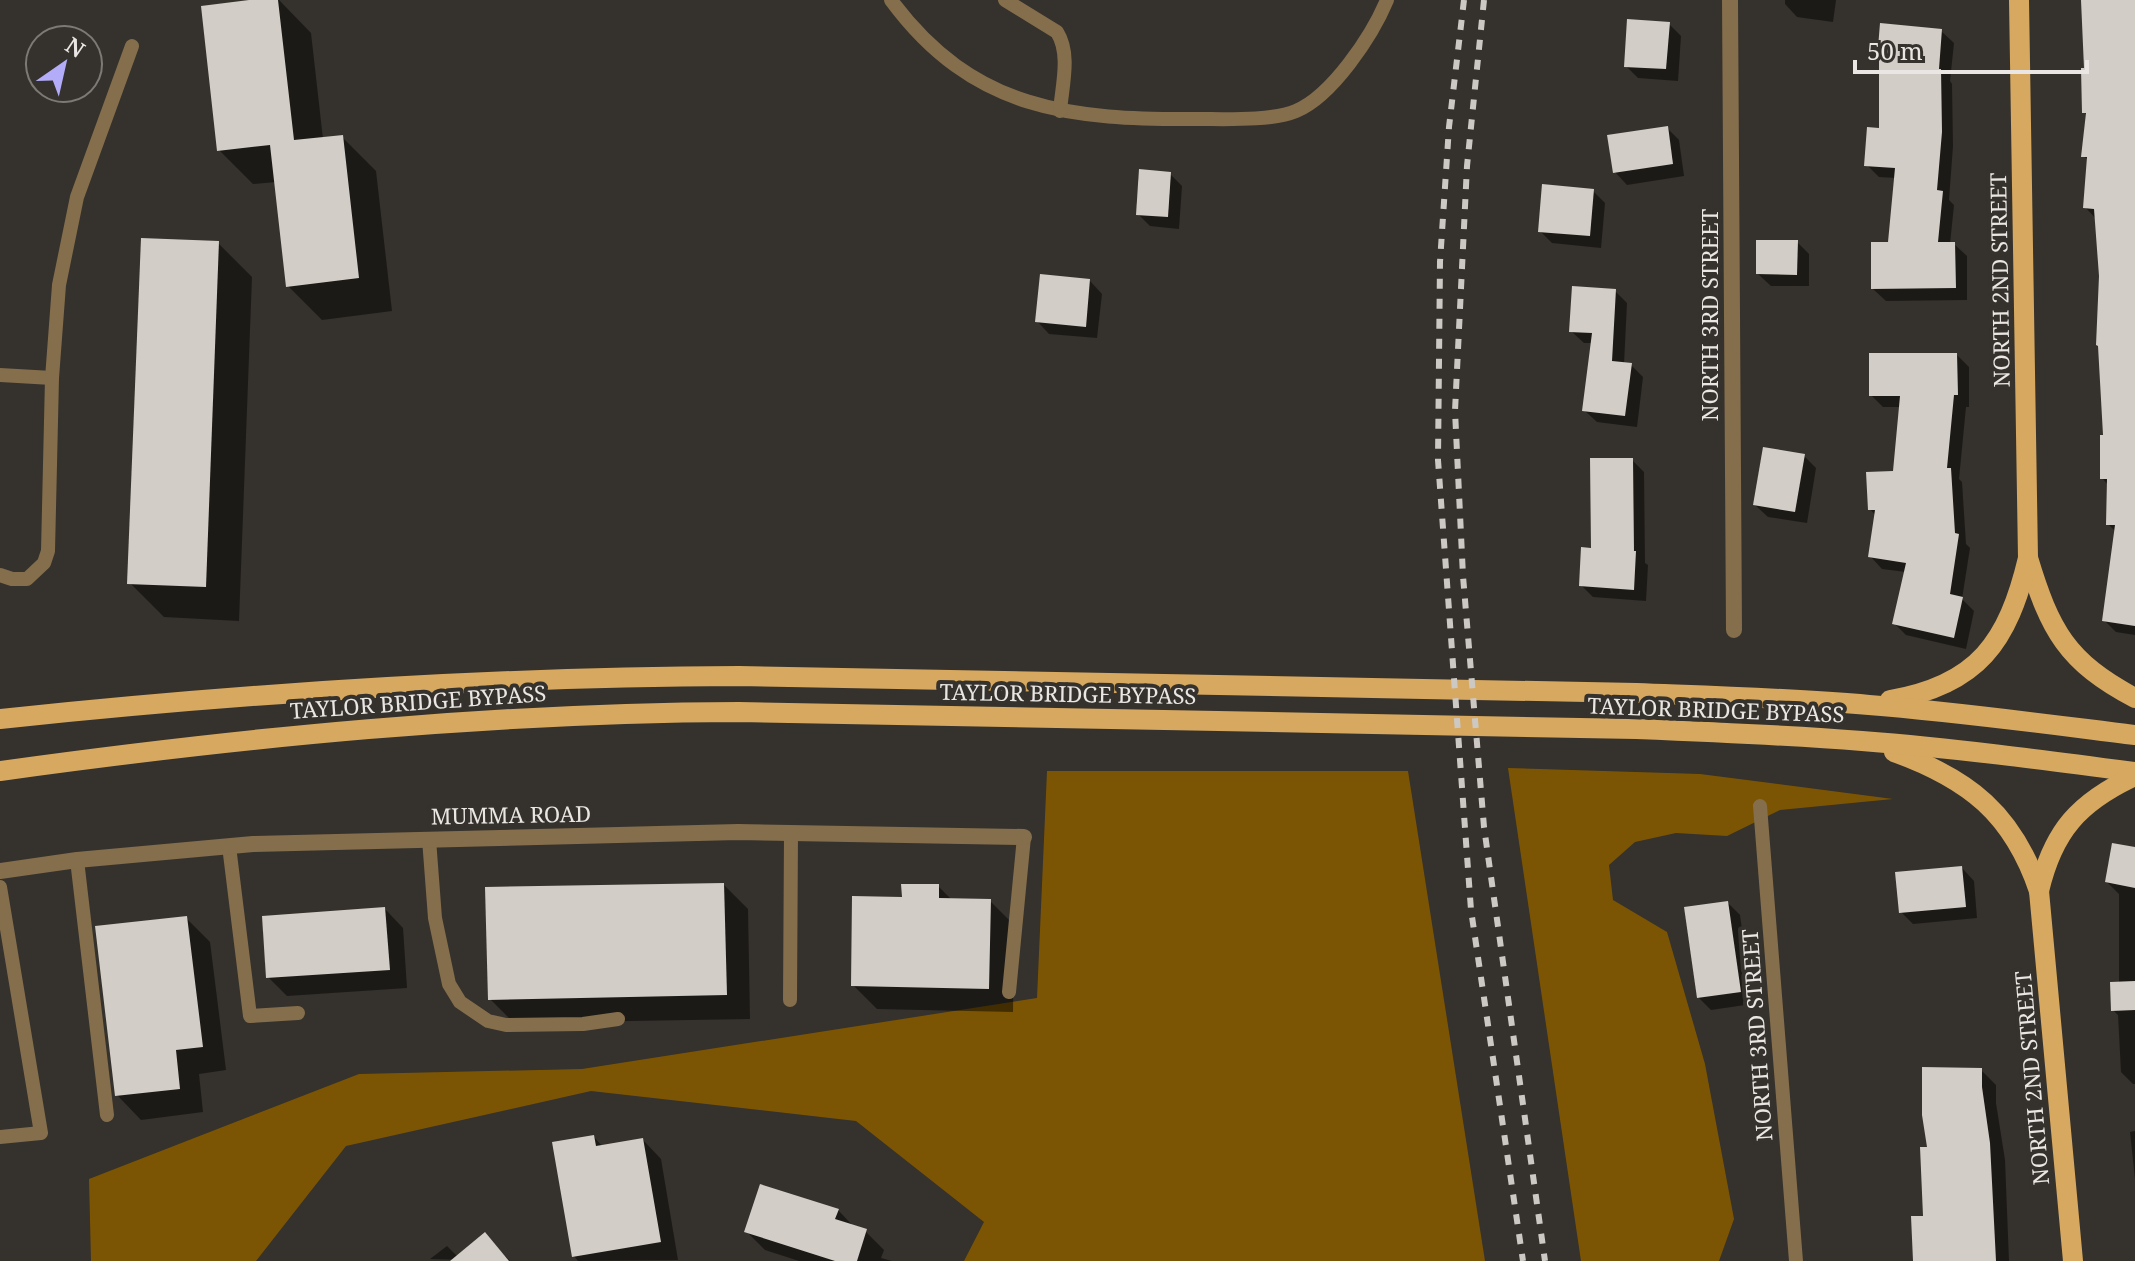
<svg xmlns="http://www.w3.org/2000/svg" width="2135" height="1261" font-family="'Noto Serif',serif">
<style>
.forest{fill:#7c5504}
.shadow{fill:#0007}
.building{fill:#d2cdc6}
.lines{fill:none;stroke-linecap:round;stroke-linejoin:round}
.lane{stroke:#846e4c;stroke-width:14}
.street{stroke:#846e4c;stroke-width:16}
.primary{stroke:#d6a860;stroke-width:20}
.rail{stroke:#ccc9c5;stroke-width:6;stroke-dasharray:10 10;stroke-linecap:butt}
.labels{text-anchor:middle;stroke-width:8;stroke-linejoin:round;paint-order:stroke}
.street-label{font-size:22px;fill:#e9e6e3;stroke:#35312c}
</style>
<rect width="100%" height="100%" fill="#35312c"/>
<g class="forest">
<polygon points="1508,768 1700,774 1893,799 1780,810 1727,836 1676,833 1635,842 1609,865 1613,900 1667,932 1705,1064 1734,1219 1719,1261 1581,1261"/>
<polygon points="1047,771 1408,771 1485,1261 964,1261 984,1222 856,1121 591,1091 346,1146 256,1261 91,1261 89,1179 359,1074 582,1069 1037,998"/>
</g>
<g class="shadow">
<polygon points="266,0 279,0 311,33 323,139 342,137 376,171 392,311 322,320 288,286 276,182 253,184 219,150"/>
<polygon points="1785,0 1836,0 1833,22 1797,17 1785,4"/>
<polygon points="2083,0 2135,0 2135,635 2116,632 2104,620 2116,532 2108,524 2109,486 2102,478 2105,437 2101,276 2097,220 2085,207 2089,161 2084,156 2088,116 2084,112 2086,70"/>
<polygon points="1669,24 1681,36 1678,81 1638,78 1626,66"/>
<polygon points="1941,31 1954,43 1950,81 1952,84 1953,146 1949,200 1954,205 1950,244 1954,244 1967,256 1967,300 1886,301 1873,289 1890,244 1896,178 1879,177 1867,165 1881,130"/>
<polygon points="1667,128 1679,140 1684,176 1627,185 1615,172"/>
<polygon points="1170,174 1182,186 1179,229 1150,226 1138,214"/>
<polygon points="1593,191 1605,203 1601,248 1552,243 1540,231"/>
<polygon points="1797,242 1809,254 1809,286 1771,286 1758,274"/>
<polygon points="218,243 252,277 239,621 164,617 130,583"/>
<polygon points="1090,281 1102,294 1097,338 1049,334 1037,321"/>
<polygon points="1615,291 1627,303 1624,364 1631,365 1643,377 1637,427 1597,422 1584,410 1593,343 1584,343 1571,331"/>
<polygon points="1957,355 1969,367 1969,407 1966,407 1959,479 1962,482 1966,544 1970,548 1962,599 1974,611 1966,649 1906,635 1894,623 1906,572 1882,569 1870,556 1876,516 1870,509 1895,473 1901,407 1883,407 1871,395"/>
<polygon points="1804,456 1816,468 1807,523 1768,517 1755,505"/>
<polygon points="1632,460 1644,472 1645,563 1648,565 1646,601 1593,597 1581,585 1593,550"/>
<polygon points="2135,849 2135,1084 2133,1084 2121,1072 2118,1015 2113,1010 2119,984 2119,894 2107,882"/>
<polygon points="1962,868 1974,881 1977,918 1913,924 1901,912"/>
<polygon points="724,885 748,909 750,1019 514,1023 490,999"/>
<polygon points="938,886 952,900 990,901 1014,925 1013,1012 877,1009 853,985 904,899"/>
<polygon points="1728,903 1740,915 1752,1004 1711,1010 1699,998"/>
<polygon points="385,909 403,928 407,988 287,996 268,977"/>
<polygon points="186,918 210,942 226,1070 199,1074 203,1112 141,1120 117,1095"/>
<polygon points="1981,1070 1996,1085 1996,1103 2005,1160 2009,1261 1915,1261 1925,1218 1929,1149"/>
<polygon points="2135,1131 2135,1179 2130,1132"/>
<polygon points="594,1137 603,1147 643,1140 661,1159 678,1260 578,1261 574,1256"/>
<polygon points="838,1210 855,1228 865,1231 884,1250 881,1258 892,1261 799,1261 765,1250 747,1232"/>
<polygon points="485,1235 510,1261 430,1259 447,1246 458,1257"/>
</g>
<g class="building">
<polygon points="249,0 278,0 294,140 343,135 359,278 286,287 270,145 217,151 201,6"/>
<polygon points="2081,0 2135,0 2135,626 2102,621 2115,525 2106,525 2107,479 2100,479 2100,435 2103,435 2098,346 2096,345 2099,276 2094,209 2083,208 2087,157 2081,157 2086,113 2082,113 2081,68 2084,68"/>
<polygon points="1627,19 1670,22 1666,69 1624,67"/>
<polygon points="1880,23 1942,29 1939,69 1941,69 1942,132 1937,190 1943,191 1938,242 1955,242 1956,288 1871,289 1871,242 1888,242 1895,168 1864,166 1867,127 1879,128 1879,60 1877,60"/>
<polygon points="1668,126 1673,164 1613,173 1607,135"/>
<polygon points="1139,169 1171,172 1168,217 1136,215"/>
<polygon points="1542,184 1594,189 1590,236 1538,232"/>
<polygon points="141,238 219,241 206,587 127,584"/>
<polygon points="1756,240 1798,240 1797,275 1756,274"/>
<polygon points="1040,274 1090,279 1086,327 1035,322"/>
<polygon points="1572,286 1616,289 1612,361 1632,363 1625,416 1582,411 1592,333 1569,332"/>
<polygon points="1869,353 1957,353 1958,395 1954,395 1947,468 1951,468 1955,533 1959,534 1950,594 1963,597 1954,638 1892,624 1906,563 1868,557 1875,510 1868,510 1866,472 1893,471 1900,396 1869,396"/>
<polygon points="1763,447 1805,454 1795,512 1753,505"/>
<polygon points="1590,458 1633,458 1634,551 1636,551 1634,590 1579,586 1581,547 1591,548"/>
<polygon points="2112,843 2135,847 2135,888 2105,882"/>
<polygon points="1962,866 1966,907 1899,913 1895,872"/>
<polygon points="724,883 727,995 488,1000 485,887"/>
<polygon points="901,884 939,884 939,898 991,899 989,989 851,986 852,896 902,897"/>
<polygon points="1728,901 1741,992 1697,998 1684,907"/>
<polygon points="385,907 390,970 266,978 262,916"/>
<polygon points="187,916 203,1047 176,1050 180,1089 115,1096 95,926"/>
<polygon points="2135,981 2135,1010 2111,1011 2110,982"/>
<polygon points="1922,1067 1982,1068 1982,1087 1990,1143 1996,1261 1913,1261 1911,1216 1923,1216 1920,1147 1927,1147 1922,1115"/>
<polygon points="594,1135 596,1146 643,1138 661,1242 572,1257 552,1142"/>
<polygon points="760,1184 839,1209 835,1219 867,1229 857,1261 835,1261 744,1232"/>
<polygon points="485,1232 509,1261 450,1261"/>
</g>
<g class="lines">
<g class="lane">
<path d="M891,0C973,111 1071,120 1199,119C1226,119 1272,121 1296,111C1332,96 1372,36 1387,0"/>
<path d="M1005,0L1057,32C1071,54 1062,86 1060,111"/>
<polyline points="0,375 52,378"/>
<polyline points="0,575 12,579 27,579 44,563 48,551 52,378 59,285 77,197 132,46"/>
<polyline points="1760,806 1796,1261"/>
<polyline points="429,839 435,918 449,984 460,1002 488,1021 506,1025 583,1024 618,1019"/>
<polyline points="229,846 250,1016 298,1013"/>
<polyline points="77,860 107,1115"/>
<polyline points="0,887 41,1133 0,1137"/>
<polyline points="1009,992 1024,837"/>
<polyline points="790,1000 791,833"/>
</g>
<g class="street">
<polyline points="1730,0 1734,630"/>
<polyline points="0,871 77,860 253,844 738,832 1024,837"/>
</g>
<g class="primary">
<path d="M2028,558C2050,631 2067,662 2135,698"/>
<path d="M1890,700C1978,685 2008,642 2028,558L2019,0"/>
<path d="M0,719C246,693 492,677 739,676L1637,693C1714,696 1792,698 1869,705C1958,712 2046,724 2135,735"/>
<path d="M1894,752C1969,779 2013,814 2039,891L2073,1261"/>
<path d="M0,771C245,737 491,713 739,712L1636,729C1712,732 1787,735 1862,741C1953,748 2044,760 2135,772"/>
<path d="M2039,891C2053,831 2079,802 2135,776"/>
</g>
<g class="rail">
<polyline points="1464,0 1449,127 1440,262 1438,460 1471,910 1523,1261"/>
<polyline points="1484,0 1467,166 1455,411 1463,576 1484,827 1545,1261"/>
</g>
</g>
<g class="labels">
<g class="street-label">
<text transform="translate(2000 280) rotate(-91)" y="8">NORTH 2ND STREET</text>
<text transform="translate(1710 315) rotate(-90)" y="8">NORTH 3RD STREET</text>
<text transform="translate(1068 694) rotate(1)" y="8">TAYLOR BRIDGE BYPASS</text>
<text transform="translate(418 702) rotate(-4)" y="8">TAYLOR BRIDGE BYPASS</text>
<text transform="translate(1716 710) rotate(2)" y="8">TAYLOR BRIDGE BYPASS</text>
<text transform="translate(511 815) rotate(-1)" y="8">MUMMA ROAD</text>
<text transform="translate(1757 1035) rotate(-94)" y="8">NORTH 3RD STREET</text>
<text transform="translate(2032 1078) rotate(-95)" y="8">NORTH 2ND STREET</text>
</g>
</g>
<g transform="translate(64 64) rotate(34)"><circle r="38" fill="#35312c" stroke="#7d7975" stroke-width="2"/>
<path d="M0-6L14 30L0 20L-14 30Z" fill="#b3adf9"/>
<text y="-12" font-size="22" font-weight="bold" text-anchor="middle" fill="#e9e6e3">N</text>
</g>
<path d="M1855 60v12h232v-12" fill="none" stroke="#e9e6e3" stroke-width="4"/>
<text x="1867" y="60" font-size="24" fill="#e9e6e3" stroke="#35312c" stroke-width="6" paint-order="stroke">50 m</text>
</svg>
